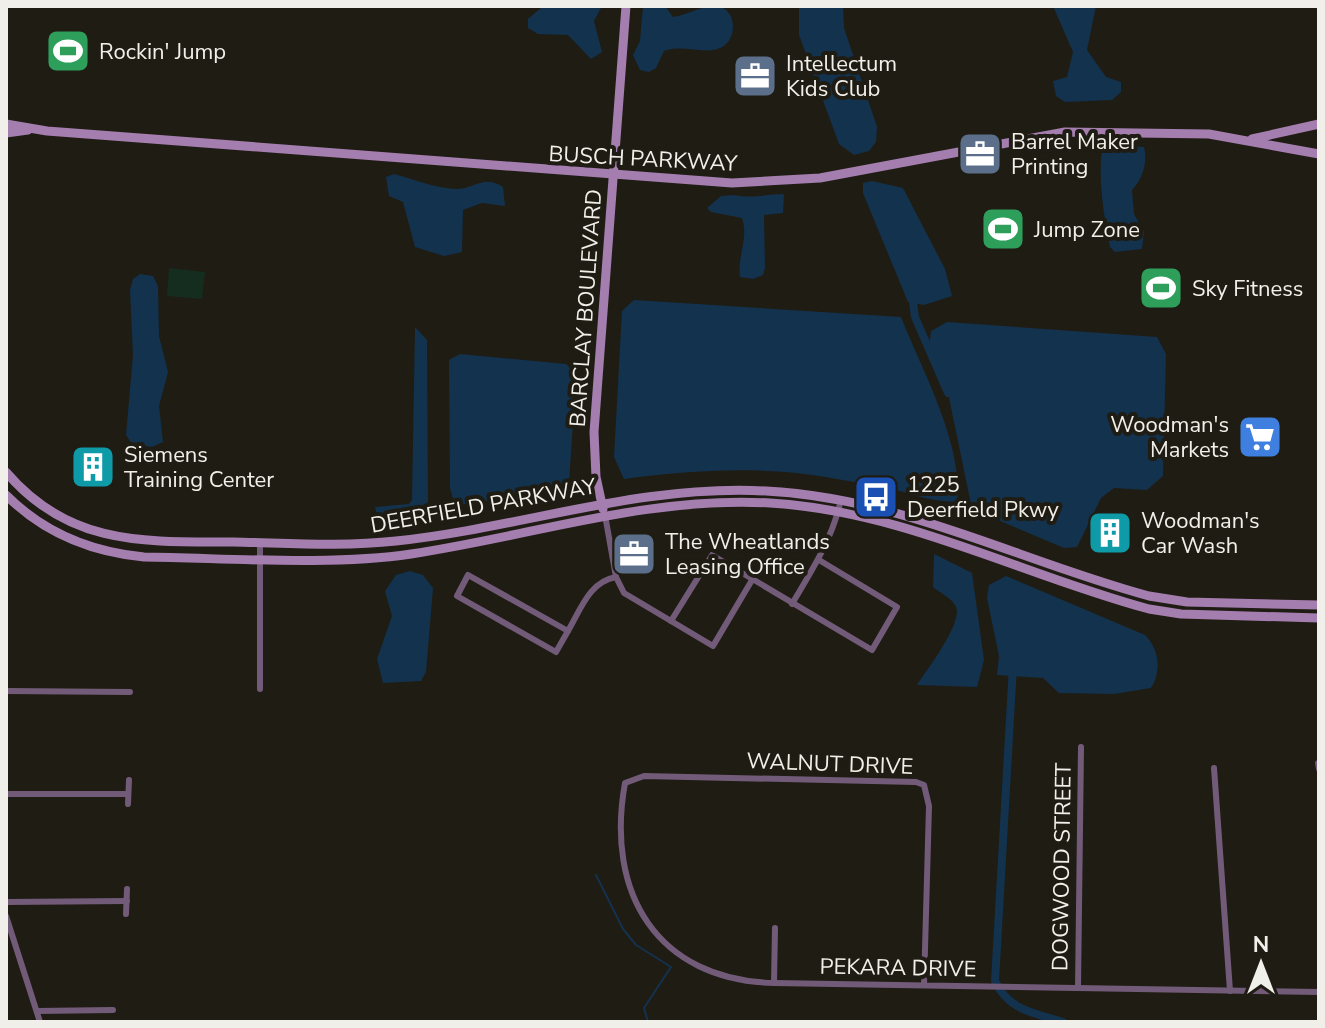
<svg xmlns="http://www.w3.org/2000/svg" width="1325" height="1028" font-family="'Nunito Sans',sans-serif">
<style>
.green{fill:#152d1f}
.water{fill:#13324e}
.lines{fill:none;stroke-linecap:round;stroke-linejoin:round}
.stream{stroke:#13324e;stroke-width:2}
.canal{stroke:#13324e;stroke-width:8}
.street{stroke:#725b79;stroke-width:6}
.secondary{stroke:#a47eaf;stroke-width:9}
.labels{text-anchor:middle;stroke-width:8;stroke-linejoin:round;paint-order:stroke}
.poi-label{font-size:22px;fill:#f1efe9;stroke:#1f1c13;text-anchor:start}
.street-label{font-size:22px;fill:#f1efe9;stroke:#1f1c13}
</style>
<rect width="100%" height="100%" fill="#1f1c13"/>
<polygon class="green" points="169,268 205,272 202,299 167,296"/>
<g class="water">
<polygon points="602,6 594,21 602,52 591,59 568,35 538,34 528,28 528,19 541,8"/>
<path d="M643,6H665L673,17C687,15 703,5 716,6C738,8 738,41 720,48C703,55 683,44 664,51L656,68L649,72L640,70L633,55L640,41Z"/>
<polygon points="799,6 843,6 844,28 877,127 876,142 869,151 854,155 839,144 799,35"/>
<polygon points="1053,6 1096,6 1087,50 1106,77 1121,82 1121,92 1112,100 1065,102 1056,96 1053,81 1067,77 1073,52"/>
<path d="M1103,145L1144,147C1148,161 1143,179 1132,190L1134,214L1144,232L1142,249L1115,252L1110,247C1104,216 1097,175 1103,145Z"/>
<path d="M394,174C413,179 435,188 456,189C474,189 484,174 503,187L505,206L482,203L463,210L462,252L444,256L415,247L403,202L389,196L386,177Z"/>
<polygon points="872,181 903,188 945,269 952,296 924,305 908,302 863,193 863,183"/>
<path d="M734,195C753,199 765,194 784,194L783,213L764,215L765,268L763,275L753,279L740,277C737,256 749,239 742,218L711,212L707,208L721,196Z"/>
<polygon points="140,274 153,276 158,286 159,336 168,372 159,406 163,442 152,447 132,444 126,435 133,355 130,290 133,279"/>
<path d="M634,300L901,317C922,370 964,446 957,502C931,502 912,493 886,488C866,483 846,481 826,477C760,466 690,470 624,479L614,457L622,311Z"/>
<polygon points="947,322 1157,337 1166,354 1163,476 1147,490 1114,488 1101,498 1077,547 1064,548 972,509 948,393 929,347 931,331"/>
<polygon points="415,327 427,340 428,510 416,518 379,523 375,507 409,504 412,500"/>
<path d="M460,354L566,364L576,374L569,484C534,501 493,497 455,506L450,488L449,360Z"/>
<path d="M934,554L972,573L984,660L977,687L917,685C926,671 963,623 956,607C953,599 940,593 933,587Z"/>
<polygon points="410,571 423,575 433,588 426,672 421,681 383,683 377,659 392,616 385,591 396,575"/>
<path d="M1006,576L1145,635C1159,649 1162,671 1151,688L1114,694L1059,693L1043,678L997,675L999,656L987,598L989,585Z"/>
</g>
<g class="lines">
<polyline class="stream" points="596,875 623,929 636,945 671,967 644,1008 648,1022"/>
<g class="canal">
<polyline points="912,295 915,317 948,393"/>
<path d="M1013,666L995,981C1008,1010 1034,1013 1063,1022"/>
</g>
<g class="street">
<polyline points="605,515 616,577 624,593 713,646 752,580"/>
<polygon points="468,575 568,631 556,652 457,596"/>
<path d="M792,604C812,570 833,538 841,499"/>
<polyline points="671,621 712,555 872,650 897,607 819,560"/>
<path d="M568,631C581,609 589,582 616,577"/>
<polyline points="260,689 260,543"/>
<polyline points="6,691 130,692"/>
<polyline points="1318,763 1319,769"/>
<polyline points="1214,768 1230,991"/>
<polyline points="6,794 128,794"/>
<polyline points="128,804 129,780"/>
<polyline points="6,902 127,901"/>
<polyline points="126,914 127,889"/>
<polyline points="6,916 40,1022"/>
<polyline points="774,983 775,928"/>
<path d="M924,985L929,806L924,785L916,782L644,776L625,783C605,893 657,980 774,983L1319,992"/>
<polyline points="1078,988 1081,747"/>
<polyline points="37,1011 113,1010"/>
</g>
<g class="secondary">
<polyline points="6,124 47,131 732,183 820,178 1065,132 1209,134 1319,154"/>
<polyline points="6,133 28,130"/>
<polyline points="1252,139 1319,124"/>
<path d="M6,472C69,546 144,542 233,542C287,543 342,547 396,541C520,528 639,484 766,491C903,498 1019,561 1149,596L1187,602L1319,605"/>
<path d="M6,495C44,533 91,552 144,557C227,558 330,566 411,554C532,536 647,496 770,503C904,511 1022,575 1149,609L1181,614L1319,618"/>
<polyline points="603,509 596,477 594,432 626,6"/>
</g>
</g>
<defs>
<g id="stadium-square" transform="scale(2.3)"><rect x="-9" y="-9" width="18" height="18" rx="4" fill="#2e9e5b" stroke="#1f1c13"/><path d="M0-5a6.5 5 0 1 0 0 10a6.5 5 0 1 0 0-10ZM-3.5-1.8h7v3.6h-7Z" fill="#fff"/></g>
<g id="office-square" transform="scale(2.3)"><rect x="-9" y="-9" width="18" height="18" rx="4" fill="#5c6f8a" stroke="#1f1c13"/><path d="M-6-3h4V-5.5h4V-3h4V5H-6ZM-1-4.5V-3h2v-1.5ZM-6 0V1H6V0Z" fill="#fff"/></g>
<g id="supermarket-square" transform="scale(2.3)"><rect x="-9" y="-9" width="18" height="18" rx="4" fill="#3f7fe0" stroke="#1f1c13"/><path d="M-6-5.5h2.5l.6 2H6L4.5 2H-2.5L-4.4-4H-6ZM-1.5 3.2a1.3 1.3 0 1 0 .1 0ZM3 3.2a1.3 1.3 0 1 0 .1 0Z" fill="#fff"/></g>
<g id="building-square" transform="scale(2.3)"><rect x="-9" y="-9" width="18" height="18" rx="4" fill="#0f9aa8" stroke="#1f1c13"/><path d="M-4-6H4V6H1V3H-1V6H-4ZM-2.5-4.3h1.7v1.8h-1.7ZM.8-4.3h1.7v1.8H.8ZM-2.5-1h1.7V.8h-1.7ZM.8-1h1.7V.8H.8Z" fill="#fff"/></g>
<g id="bus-square" transform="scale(2.3)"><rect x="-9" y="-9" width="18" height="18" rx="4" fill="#1a4fb4" stroke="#1f1c13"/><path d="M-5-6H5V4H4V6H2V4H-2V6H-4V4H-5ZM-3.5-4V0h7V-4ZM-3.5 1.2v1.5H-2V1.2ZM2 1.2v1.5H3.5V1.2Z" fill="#fff"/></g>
</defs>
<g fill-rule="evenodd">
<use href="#stadium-square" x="68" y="51"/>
<use href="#office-square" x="755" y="76"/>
<use href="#office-square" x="980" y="154"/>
<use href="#stadium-square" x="1003" y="229"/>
<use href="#stadium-square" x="1161" y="288"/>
<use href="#supermarket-square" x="1260" y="437"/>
<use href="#building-square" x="93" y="467"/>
<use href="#bus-square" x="876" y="497"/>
<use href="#building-square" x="1110" y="533"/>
<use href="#office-square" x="634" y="554"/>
</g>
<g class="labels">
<g class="poi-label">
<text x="99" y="59">Rockin' Jump</text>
<text x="786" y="71">Intellectum<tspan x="786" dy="25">Kids Club</tspan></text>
<text x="1011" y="149">Barrel Maker<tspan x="1011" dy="25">Printing</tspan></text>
<text x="1034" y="237">Jump Zone</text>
<text x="1192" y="296">Sky Fitness</text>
<text x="1229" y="432" text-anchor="end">Woodman's<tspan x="1229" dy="25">Markets</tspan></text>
<text x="124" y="462">Siemens<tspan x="124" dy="25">Training Center</tspan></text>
<text x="907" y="492">1225<tspan x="907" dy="25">Deerfield Pkwy</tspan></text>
<text x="1141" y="528">Woodman's<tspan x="1141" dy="25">Car Wash</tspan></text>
<text x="665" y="549">The Wheatlands<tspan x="665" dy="25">Leasing Office</tspan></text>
</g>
<g class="street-label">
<text transform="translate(643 158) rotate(3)" y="8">BUSCH PARKWAY</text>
<text transform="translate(585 308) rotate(-86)" y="8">BARCLAY BOULEVARD</text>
<text transform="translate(483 505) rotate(-10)" y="8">DEERFIELD PARKWAY</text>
<text transform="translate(830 763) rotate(2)" y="8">WALNUT DRIVE</text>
<text transform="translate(1061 867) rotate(-89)" y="8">DOGWOOD STREET</text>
<text transform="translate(898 967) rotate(1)" y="8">PEKARA DRIVE</text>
</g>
</g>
<rect width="1325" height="1028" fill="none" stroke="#f1efe9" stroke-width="16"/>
<g transform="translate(1261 964)" stroke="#1f1c13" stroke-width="6" paint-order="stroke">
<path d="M0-6L14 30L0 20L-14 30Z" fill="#f1efe9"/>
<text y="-12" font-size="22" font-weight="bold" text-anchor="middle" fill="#f1efe9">N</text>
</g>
</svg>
